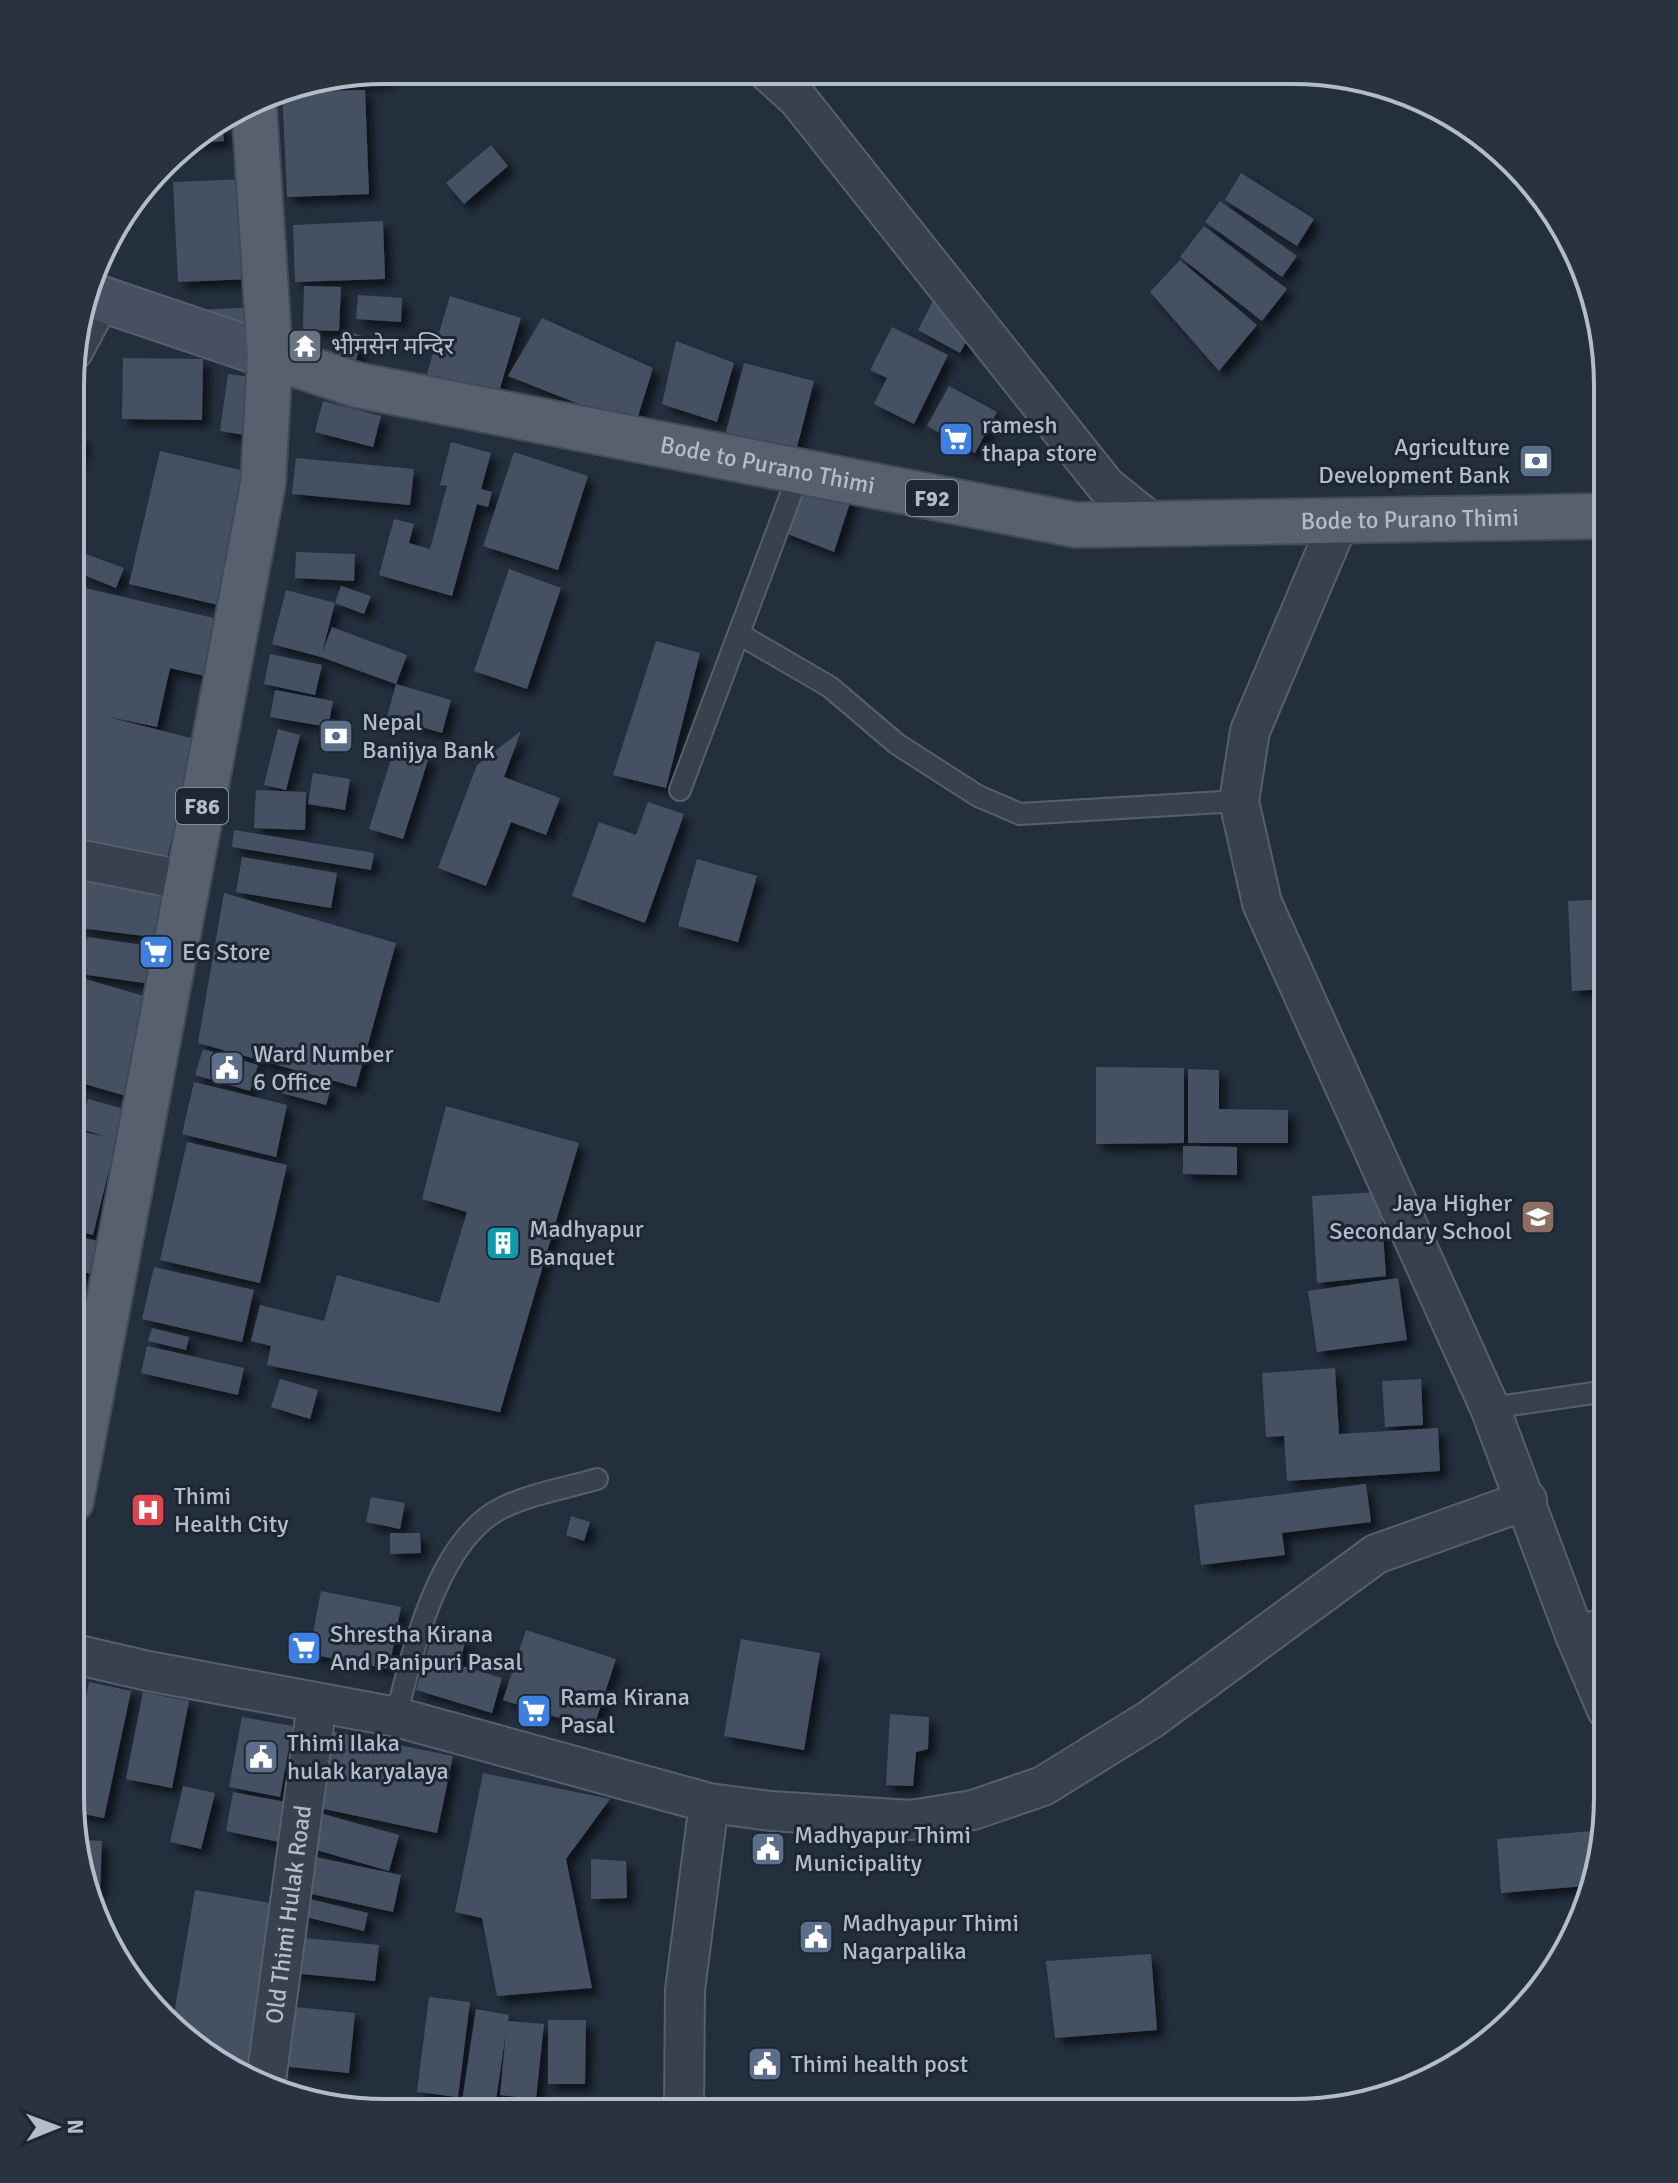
<svg xmlns="http://www.w3.org/2000/svg" width="1678" height="2183" font-family="Signika,'Noto Sans Devanagari',sans-serif">
<style>
.building{fill:#455162;filter:url(#shadow)}
.lines{fill:none;stroke-linecap:round;stroke-linejoin:round}
.service-casing{stroke:#565f6c;stroke-width:24}
.minor-casing{stroke:#565f6c;stroke-width:42}
.secondary-casing{stroke:#565f6c;stroke-width:48}
.primary-casing{stroke:#414a57;stroke-width:48}
.service{stroke:#38414e;stroke-width:20}
.minor{stroke:#38414e;stroke-width:38}
.secondary{stroke:#465061;stroke-width:44}
.primary{stroke:#56606e;stroke-width:44}
.labels{text-anchor:middle;stroke-width:6;stroke-linejoin:round;paint-order:stroke}
.shield{fill:#1d2633;stroke:#878f9c;stroke-width:2}
.shield-label{font-size:22px;font-weight:bold;fill:#b4bcc9}
.poi-label{font-size:24px;fill:#b4bcc9;stroke:#1d2633;text-anchor:start}
.street-label{font-size:24px;fill:#b4bcc9;stroke:#1d2633}
.rim{fill:none;stroke:#b4bcc9;stroke-width:4}
</style>
<defs>
<filter id="shadow"><feDropShadow dx="7" dy="7" stdDeviation="4" flood-color="#0009"/></filter>
</defs>
<rect width="100%" height="100%" fill="#242f3e"/>
<g class="building">
<polygon points="386,70 387,81 290,92 365,90 369,194 287,197 282,88"/>
<polygon points="222,123 224,141 185,144 203,134"/>
<polygon points="491,145 508,166 464,204 446,183"/>
<polygon points="1241,173 1314,219 1297,246 1225,200"/>
<polygon points="246,179 250,279 178,282 173,182"/>
<polygon points="1220,201 1297,256 1282,277 1205,222"/>
<polygon points="383,221 385,279 295,282 293,225"/>
<polygon points="1204,226 1287,289 1262,321 1180,257"/>
<polygon points="1180,260 1257,325 1219,371 1150,292"/>
<polygon points="304,286 341,287 339,331 303,330"/>
<polygon points="358,295 402,298 401,322 356,319"/>
<polygon points="450,296 521,318 497,398 426,377"/>
<polygon points="934,299 971,333 960,353 918,330"/>
<polygon points="261,307 262,324 193,326 193,310"/>
<polygon points="542,318 653,368 635,426 508,376"/>
<polygon points="892,327 948,355 914,424 874,404 887,378 870,370"/>
<polygon points="343,330 363,336 351,376 331,370"/>
<polygon points="676,341 734,363 717,422 662,404"/>
<polygon points="123,358 203,359 202,420 122,419"/>
<polygon points="744,363 814,381 795,455 725,436"/>
<polygon points="228,374 265,379 257,437 220,431"/>
<polygon points="949,386 997,412 975,453 927,426"/>
<polygon points="323,401 381,416 373,447 315,432"/>
<polygon points="73,434 85,438 73,473"/>
<polygon points="451,442 491,453 481,489 492,492 488,507 477,504 452,596 379,575 394,519 414,524 409,543 430,549 447,486 440,485"/>
<polygon points="160,451 249,472 218,605 129,584"/>
<polygon points="514,452 588,476 558,570 483,546"/>
<polygon points="296,458 414,469 410,505 292,494"/>
<polygon points="801,476 855,487 834,552 780,531"/>
<polygon points="296,552 355,554 354,581 295,578"/>
<polygon points="86,554 124,568 116,588 79,573"/>
<polygon points="509,569 561,588 527,689 474,671"/>
<polygon points="72,585 222,620 209,677 170,668 157,727 104,716 195,739 164,871 72,849"/>
<polygon points="341,586 371,596 364,614 335,603"/>
<polygon points="286,590 335,603 322,653 332,627 407,655 396,684 321,657 272,644"/>
<polygon points="656,641 700,653 666,788 613,775"/>
<polygon points="270,654 322,665 315,695 264,684"/>
<polygon points="396,684 451,700 442,733 387,717"/>
<polygon points="275,690 333,701 328,727 270,717"/>
<polygon points="278,729 300,735 286,790 264,785"/>
<polygon points="521,731 504,777 560,798 546,835 511,822 486,886 438,868 477,765"/>
<polygon points="395,746 429,757 403,839 369,829"/>
<polygon points="313,773 350,779 345,810 308,804"/>
<polygon points="256,790 306,792 305,830 254,828"/>
<polygon points="648,802 684,814 645,923 572,896 599,822 636,835"/>
<polygon points="234,830 374,853 371,870 232,847"/>
<polygon points="242,857 337,873 331,908 236,892"/>
<polygon points="697,859 757,876 738,942 678,926"/>
<polygon points="87,876 167,887 160,938 80,928"/>
<polygon points="224,893 396,943 356,1087 198,1043"/>
<polygon points="1608,899 1608,989 1572,991 1568,901"/>
<polygon points="87,937 156,947 151,984 81,974"/>
<polygon points="72,975 154,999 126,1096 71,1080"/>
<polygon points="203,1049 258,1065 250,1091 195,1075"/>
<polygon points="1096,1067 1184,1068 1184,1143 1096,1144"/>
<polygon points="1188,1069 1219,1070 1219,1109 1288,1110 1288,1143 1188,1143"/>
<polygon points="283,1074 331,1088 326,1105 278,1092"/>
<polygon points="194,1082 287,1105 276,1157 182,1134"/>
<polygon points="88,1099 124,1109 93,1235 71,1230 71,1129 106,1137 79,1128"/>
<polygon points="446,1106 579,1143 500,1412 267,1365 271,1346 251,1341 260,1305 324,1321 337,1275 439,1303 467,1212 422,1199"/>
<polygon points="187,1142 287,1165 260,1283 160,1260"/>
<polygon points="1183,1146 1237,1147 1237,1175 1183,1174"/>
<polygon points="1380,1192 1386,1276 1317,1283 1312,1196"/>
<polygon points="71,1236 100,1241 93,1274 71,1270"/>
<polygon points="154,1267 254,1290 242,1342 142,1319"/>
<polygon points="1398,1278 1407,1340 1317,1352 1308,1291"/>
<polygon points="152,1328 189,1337 186,1350 148,1341"/>
<polygon points="147,1346 244,1368 238,1395 141,1373"/>
<polygon points="1335,1368 1339,1434 1438,1428 1440,1471 1287,1481 1284,1436 1266,1437 1262,1373"/>
<polygon points="280,1379 318,1390 310,1419 271,1407"/>
<polygon points="1421,1379 1423,1425 1385,1427 1382,1381"/>
<polygon points="1366,1484 1371,1522 1282,1533 1285,1555 1201,1565 1194,1505"/>
<polygon points="371,1497 405,1503 400,1529 366,1522"/>
<polygon points="571,1516 590,1522 584,1541 566,1535"/>
<polygon points="390,1533 420,1533 421,1553 390,1554"/>
<polygon points="321,1591 401,1607 389,1669 309,1654"/>
<polygon points="434,1629 466,1639 459,1665 502,1678 492,1713 416,1690"/>
<polygon points="526,1630 616,1659 593,1729 503,1700"/>
<polygon points="741,1639 820,1653 804,1750 724,1736"/>
<polygon points="89,1682 131,1691 104,1818 73,1812 70,1797 70,1775"/>
<polygon points="143,1692 189,1701 172,1788 126,1779"/>
<polygon points="890,1714 929,1717 928,1749 916,1752 913,1786 886,1785"/>
<polygon points="242,1717 293,1726 280,1797 229,1787"/>
<polygon points="325,1730 453,1756 437,1833 310,1806"/>
<polygon points="483,1773 610,1799 566,1859 592,1988 497,1996 482,1918 455,1912"/>
<polygon points="183,1786 215,1793 201,1849 170,1842"/>
<polygon points="233,1792 291,1803 284,1843 226,1831"/>
<polygon points="316,1812 399,1835 389,1871 306,1847"/>
<polygon points="1605,1830 1596,1873 1583,1874 1585,1886 1501,1893 1497,1839"/>
<polygon points="80,1840 102,1841 100,1893 92,1892"/>
<polygon points="306,1855 401,1875 393,1912 298,1891"/>
<polygon points="591,1859 626,1861 627,1898 591,1899"/>
<polygon points="195,1890 277,1904 248,2067 210,2059 172,2026"/>
<polygon points="301,1897 368,1913 364,1931 297,1915"/>
<polygon points="294,1937 379,1945 375,1981 291,1973"/>
<polygon points="1151,1954 1157,2030 1055,2038 1046,1961"/>
<polygon points="429,1997 470,2002 458,2097 417,2092"/>
<polygon points="286,2006 355,2013 349,2073 280,2066"/>
<polygon points="476,2009 509,2015 508,2021 544,2024 536,2099 500,2095 506,2032 495,2107 462,2102"/>
<polygon points="548,2020 586,2020 585,2084 548,2084"/>
<polygon points="578,2098 580,2111 551,2111 550,2103"/>
</g>
<g class="lines">
<g class="service-casing">
<g id="service">
<polyline points="739,634 830,687 897,744 978,796 1020,814 1239,801"/>
<polyline points="680,790 799,473"/>
<polyline points="1490,1408 1607,1391"/>
<path d="M396,1717C412,1653 438,1539 502,1508C530,1494 566,1488 597,1479"/>
</g>
</g>
<g class="minor-casing">
<g id="minor">
<polyline points="767,71 798,99 1106,486 1152,523"/>
<polyline points="73,351 102,297"/>
<polyline points="1339,521 1250,731 1239,801 1262,903 1490,1408 1575,1635 1607,1710"/>
<polyline points="72,858 188,881"/>
<polyline points="1575,1635 1607,1628"/>
<polyline points="70,1653 148,1671 396,1717 709,1803 771,1811 911,1820 973,1810 1043,1786 1151,1719 1376,1554 1527,1500"/>
<path id="s1" d="M266,2081L317,1703"/>
<polyline points="684,2111 685,1990 709,1803"/>
</g>
</g>
<g class="secondary-casing">
<polyline id="secondary" points="90,295 270,356"/>
</g>
<g class="primary-casing">
<g id="primary">
<path id="s2" d="M270,356L357,385L1076,525L1608,516"/>
<polyline points="71,1501 263,484 270,356 254,105"/>
</g>
</g>
<use href="#service" class="service"/>
<use href="#minor" class="minor"/>
<use href="#secondary" class="secondary"/>
<use href="#primary" class="primary"/>
</g>
<defs>
<g id="temple-square" transform="scale(1.8)"><rect x="-9" y="-9" width="18" height="18" rx="4" fill="#6b7280" stroke="#1d2633"/><path d="M0-6L5-2H3V0L6.5 2.5H4V6H1.5V3h-3V6H-4V2.5H-6.5L-3 0V-2H-5Z" fill="#fff"/></g>
<g id="supermarket-square" transform="scale(1.8)"><rect x="-9" y="-9" width="18" height="18" rx="4" fill="#3f7fe0" stroke="#1d2633"/><path d="M-6-5.5h2.5l.6 2H6L4.5 2H-2.5L-4.4-4H-6ZM-1.5 3.2a1.3 1.3 0 1 0 .1 0ZM3 3.2a1.3 1.3 0 1 0 .1 0Z" fill="#fff"/></g>
<g id="bank-square" transform="scale(1.8)"><rect x="-9" y="-9" width="18" height="18" rx="4" fill="#5c6f8a" stroke="#1d2633"/><path d="M-6-4H6V4H-6ZM0-2.3a2.3 2.3 0 1 0 0 4.6a2.3 2.3 0 1 0 0-4.6Z" fill="#fff"/></g>
<g id="civic-square" transform="scale(1.8)"><rect x="-9" y="-9" width="18" height="18" rx="4" fill="#5c6f8a" stroke="#1d2633"/><path d="M-.6-6.5H3V-4.5H.6V-3L4-1V1h2V6H-6V1h2V-1L-.6-3ZM-1.2 2.5V6h2.4V2.5Z" fill="#fff"/></g>
<g id="school-square" transform="scale(1.8)"><rect x="-9" y="-9" width="18" height="18" rx="4" fill="#8d6e63" stroke="#1d2633"/><path d="M0-5L7-2L0 1L-7-2ZM-4 1L0 2.5L4 1V4Q0 6-4 4Z" fill="#fff"/></g>
<g id="building-square" transform="scale(1.8)"><rect x="-9" y="-9" width="18" height="18" rx="4" fill="#0f9aa8" stroke="#1d2633"/><path d="M-4-6H4V6H1V3H-1V6H-4ZM-2.5-4.3h1.7v1.8h-1.7ZM.8-4.3h1.7v1.8H.8ZM-2.5-1h1.7V.8h-1.7ZM.8-1h1.7V.8H.8Z" fill="#fff"/></g>
<g id="hospital-square" transform="scale(1.8)"><rect x="-9" y="-9" width="18" height="18" rx="4" fill="#e0444e" stroke="#1d2633"/><path d="M-5-5h3v3.5h4V-5h3V5h-3V1.5h-4V5h-3Z" fill="#fff"/></g>
</defs>
<g fill-rule="evenodd">
<use href="#temple-square" x="305" y="346"/>
<use href="#supermarket-square" x="956" y="439"/>
<use href="#bank-square" x="1536" y="461"/>
<use href="#bank-square" x="336" y="736"/>
<use href="#supermarket-square" x="156" y="952"/>
<use href="#civic-square" x="227" y="1068"/>
<use href="#school-square" x="1538" y="1217"/>
<use href="#building-square" x="503" y="1243"/>
<use href="#hospital-square" x="148" y="1510"/>
<use href="#supermarket-square" x="304" y="1648"/>
<use href="#supermarket-square" x="534" y="1711"/>
<use href="#civic-square" x="261" y="1757"/>
<use href="#civic-square" x="768" y="1849"/>
<use href="#civic-square" x="816" y="1937"/>
<use href="#civic-square" x="765" y="2064"/>
</g>
<g class="labels">
<g class="shield">
<rect x="906" y="480" width="52" height="36" rx="6"/>
<rect x="176" y="788" width="52" height="36" rx="6"/>
</g>
<g class="shield-label">
<text x="932" y="506">F92</text>
<text x="202" y="814">F86</text>
</g>
<g class="poi-label">
<text x="331" y="354">भीमसेन मन्दिर</text>
<text x="982" y="433">ramesh<tspan x="982" dy="28">thapa store</tspan></text>
<text x="1510" y="455" text-anchor="end">Agriculture<tspan x="1510" dy="28">Development Bank</tspan></text>
<text x="362" y="730">Nepal<tspan x="362" dy="28">Banijya Bank</tspan></text>
<text x="182" y="960">EG Store</text>
<text x="253" y="1062">Ward Number<tspan x="253" dy="28">6 Office</tspan></text>
<text x="1512" y="1211" text-anchor="end">Jaya Higher<tspan x="1512" dy="28">Secondary School</tspan></text>
<text x="529" y="1237">Madhyapur<tspan x="529" dy="28">Banquet</tspan></text>
<text x="174" y="1504">Thimi<tspan x="174" dy="28">Health City</tspan></text>
<text x="330" y="1642">Shrestha Kirana<tspan x="330" dy="28">And Panipuri Pasal</tspan></text>
<text x="560" y="1705">Rama Kirana<tspan x="560" dy="28">Pasal</tspan></text>
<text x="287" y="1751">Thimi Ilaka<tspan x="287" dy="28">hulak karyalaya</tspan></text>
<text x="794" y="1843">Madhyapur Thimi<tspan x="794" dy="28">Municipality</tspan></text>
<text x="842" y="1931">Madhyapur Thimi<tspan x="842" dy="28">Nagarpalika</tspan></text>
<text x="791" y="2072">Thimi health post</text>
</g>
<g class="street-label">
<text dy="8" stroke="none"><textPath href="#s2" startOffset="510">Bode to Purano Thimi</textPath></text>
<text dy="8" stroke="none"><textPath href="#s2" startOffset="1158">Bode to Purano Thimi</textPath></text>
<text dy="8" stroke="none"><textPath href="#s1" startOffset="168">Old Thimi Hulak Road</textPath></text>
</g>
</g>
<path d="M0 0H1678V2183H0ZM386 84H1292A302 302 0 0 1 1594 386V1797A302 302 0 0 1 1292 2099H386A302 302 0 0 1 84 1797V386A302 302 0 0 1 386 84Z" fill="#29323f" fill-rule="evenodd"/>
<path class="rim" d="M386 84H1292A302 302 0 0 1 1594 386V1797A302 302 0 0 1 1292 2099H386A302 302 0 0 1 84 1797V386A302 302 0 0 1 386 84Z"/>
<g transform="translate(56 2127) rotate(89)" stroke="#1d2633" stroke-width="6" paint-order="stroke">
<path d="M0-6L14 30L0 20L-14 30Z" fill="#b4bcc9"/>
<text y="-12" font-size="22" font-weight="bold" text-anchor="middle" fill="#b4bcc9">N</text>
</g>
</svg>
